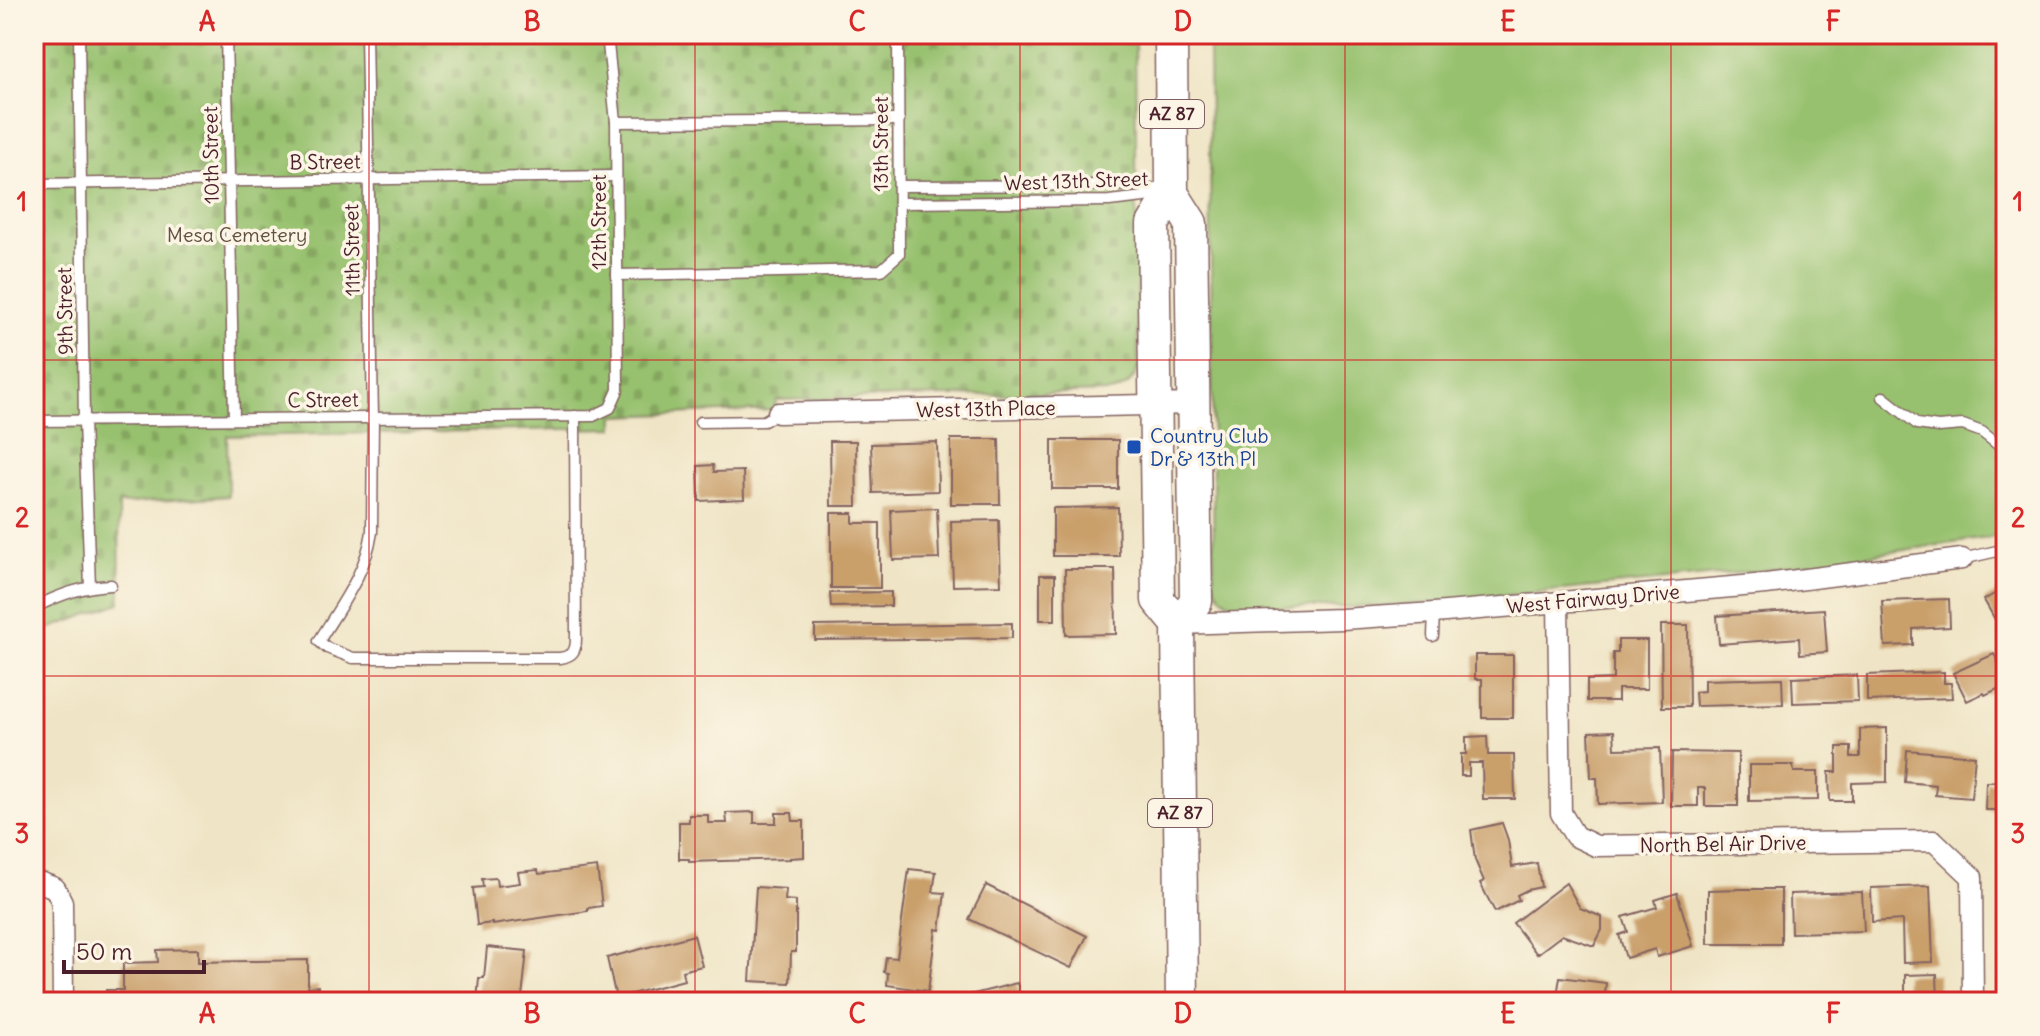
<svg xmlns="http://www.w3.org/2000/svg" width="2040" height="1036" font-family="Delius,sans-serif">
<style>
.grass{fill:#97c16e;stroke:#70704c;stroke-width:2}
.cemetery{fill:url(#cemetery-stones);stroke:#70704c;stroke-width:2}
.building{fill:#c99f6b}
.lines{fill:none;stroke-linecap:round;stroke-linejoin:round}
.service-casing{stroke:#846461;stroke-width:13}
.minor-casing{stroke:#846461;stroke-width:23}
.primary-casing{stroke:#846461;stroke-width:35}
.service{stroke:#fff;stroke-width:10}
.minor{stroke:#fff;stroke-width:20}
.primary{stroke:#fff;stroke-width:32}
.grid{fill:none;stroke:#d62828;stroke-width:2;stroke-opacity:0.55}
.transit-dot{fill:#1a4fb4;stroke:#fcf5e5;stroke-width:3}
.labels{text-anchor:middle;stroke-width:7;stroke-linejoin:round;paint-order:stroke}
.shield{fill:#fcf5e5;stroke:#7f5f63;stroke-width:2}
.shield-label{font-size:18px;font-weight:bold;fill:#4a1f2b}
.street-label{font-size:20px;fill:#4a1f2b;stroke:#fcf5e5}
.park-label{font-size:20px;fill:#61503f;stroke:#fcf5e5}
.transit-label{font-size:20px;fill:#164399;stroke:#fcf5e5;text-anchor:start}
.neatline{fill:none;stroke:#d62828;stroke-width:3}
.grid-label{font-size:26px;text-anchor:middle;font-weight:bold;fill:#d62828}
</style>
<defs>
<pattern id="cemetery-stones" width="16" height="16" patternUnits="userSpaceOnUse" patternTransform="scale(2)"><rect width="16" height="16" fill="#97c16e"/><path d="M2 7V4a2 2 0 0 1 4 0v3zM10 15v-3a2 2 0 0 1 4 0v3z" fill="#84a55f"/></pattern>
</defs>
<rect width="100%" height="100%" fill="#fcf5e5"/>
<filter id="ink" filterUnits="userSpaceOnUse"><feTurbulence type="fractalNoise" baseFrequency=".0125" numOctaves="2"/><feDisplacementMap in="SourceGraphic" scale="16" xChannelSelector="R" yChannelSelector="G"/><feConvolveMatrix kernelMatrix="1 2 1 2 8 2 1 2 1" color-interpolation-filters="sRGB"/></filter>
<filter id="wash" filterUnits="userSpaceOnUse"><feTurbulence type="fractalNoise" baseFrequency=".006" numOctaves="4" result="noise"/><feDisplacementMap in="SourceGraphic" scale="32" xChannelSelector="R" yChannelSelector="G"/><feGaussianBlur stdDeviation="1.8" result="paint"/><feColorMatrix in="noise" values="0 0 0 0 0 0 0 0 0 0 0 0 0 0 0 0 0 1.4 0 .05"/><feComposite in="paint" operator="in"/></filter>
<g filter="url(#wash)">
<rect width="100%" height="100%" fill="#efe4c5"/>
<path class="grass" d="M1209,34H2006V567L2002,536L1758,571L1405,605L1359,607H1243C1228,605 1218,597 1214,582Z"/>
<path class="cemetery" d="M34,34H1135L1138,369C1132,383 1125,389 1110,392L776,400L775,410L614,416V428L227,436L228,496L119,504L120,603L34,634Z"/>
<g id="blocks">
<g class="building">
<polygon points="951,439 999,439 1000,504 951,504"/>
<rect x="1052" y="440" width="66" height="49"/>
<polygon points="830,441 856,441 857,506 831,506"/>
<polygon points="937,442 938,491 873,493 871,444"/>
<polygon points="713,465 714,472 743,471 744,499 699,501 698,466"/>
<polygon points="1118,507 1119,556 1053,556 1053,508"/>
<polygon points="937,508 939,559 893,560 891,510"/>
<polygon points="831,513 853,513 853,523 880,523 880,588 831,588"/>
<polygon points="999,520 1001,585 953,586 951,521"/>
<polygon points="1065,569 1115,569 1116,634 1066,635"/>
<rect x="1040" y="575" width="15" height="45"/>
<polygon points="2006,587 2006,639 1984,600"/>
<polygon points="891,592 891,606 831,607 830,593"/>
<polygon points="1949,599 1950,627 1913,629 1913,645 1885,646 1882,601"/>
<polygon points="1824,609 1827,652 1800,654 1799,638 1719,644 1717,616"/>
<polygon points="1012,623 1012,638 815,640 815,626"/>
<polygon points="1661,625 1688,625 1689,707 1662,707"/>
<polygon points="1618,640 1647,640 1647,689 1618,689 1618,701 1587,701 1587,680 1613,679 1613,653 1618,653"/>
<polygon points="1994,654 2006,679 2006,685 1985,695 1984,693 1967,701 1953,673"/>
<polygon points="1475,655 1513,655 1513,718 1482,718 1482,679 1475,679"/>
<polygon points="1944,672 1944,683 1951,683 1952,698 1867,701 1867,675"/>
<polygon points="1857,675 1858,701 1793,703 1792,678"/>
<polygon points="1782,678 1783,704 1696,706 1695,692 1704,691 1704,680"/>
<polygon points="1887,728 1887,782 1852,783 1852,801 1830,801 1829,772 1837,772 1837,747 1851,747 1851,757 1860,757 1860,729"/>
<polygon points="1614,731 1615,749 1660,748 1662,802 1598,804 1597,778 1591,778 1589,732"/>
<polygon points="1487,736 1488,755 1514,755 1515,799 1483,799 1482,763 1469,763 1469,776 1461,776 1461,754 1466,754 1466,737"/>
<polygon points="1907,750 1975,756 1971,798 1935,795 1936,785 1905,782"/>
<polygon points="1672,752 1738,753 1738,806 1705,806 1705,788 1698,788 1698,806 1671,806"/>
<polygon points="1749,765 1793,765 1794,772 1818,772 1818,800 1749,801"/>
<polygon points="1986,782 2006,782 2006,810 1985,810"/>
<polygon points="754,812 754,823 776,823 776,813 792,813 793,821 804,821 804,857 790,858 790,859 689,862 689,859 679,859 679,822 689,822 689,815 708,815 708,823 727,823 726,813"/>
<polygon points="1502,823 1508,840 1512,867 1537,863 1541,887 1527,890 1517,895 1519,900 1495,912 1480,883 1484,881 1475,860 1471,830"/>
<polygon points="597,867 602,906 588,908 588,911 492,925 492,923 477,925 473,888 483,887 482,879 496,878 497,886 520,883 518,872 538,870 539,874"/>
<polygon points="909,869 936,872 933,892 945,893 940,930 936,929 928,991 887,985 888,973 884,972 886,957 897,958"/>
<polygon points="1566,883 1580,908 1602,917 1602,930 1594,946 1562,935 1537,954 1513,923"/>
<polygon points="986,885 1087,936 1071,968 969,919"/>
<polygon points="1930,886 1933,962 1903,963 1902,920 1872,922 1871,888"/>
<polygon points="756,887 786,889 785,900 796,901 796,952 791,952 790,983 750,981"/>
<polygon points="1741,889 1781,889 1781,944 1708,944 1708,890"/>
<polygon points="1862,892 1864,931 1791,933 1790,894"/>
<polygon points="1677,893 1693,946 1657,957 1655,949 1626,958 1619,935 1628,932 1623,917 1657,907 1655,900"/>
<polygon points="694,935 702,966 682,971 684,980 616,998 607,958"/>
<polygon points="487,947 527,951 522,997 520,997 519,1002 477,1002 479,978 484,978"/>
<polygon points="198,949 198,962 308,960 308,987 318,986 318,1002 106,1002 106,990 123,990 123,963 158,962 157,950"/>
<polygon points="1937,974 1938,1002 1905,1002 1905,975"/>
<polygon points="1560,977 1606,983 1605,995 1627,998 1627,1002 1556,1002"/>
<polygon points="1017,983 1022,1002 946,1002 946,1001"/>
<polygon points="1080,992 1112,1001 1112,1002 1077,1002"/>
</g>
</g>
</g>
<g filter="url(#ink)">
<use href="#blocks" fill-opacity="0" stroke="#846461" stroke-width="2"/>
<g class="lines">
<g class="service-casing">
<g id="service">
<polyline points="79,34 84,421 90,587"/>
<polyline points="226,34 234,419"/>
<path d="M366,34L373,418L372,532C366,573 340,606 319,641L327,648L353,658H560C573,656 576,651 576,638L575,416"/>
<polyline points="616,122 899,120"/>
<polyline points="34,184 616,176"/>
<polyline points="899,186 1134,185 1166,192"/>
<polyline points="899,203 1109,201 1162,195"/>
<polyline points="617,275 881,270 899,254 898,34"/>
<polyline points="1883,397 1917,424 1938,427 1963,425 1982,432 2006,451"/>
<polyline points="34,421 593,416 610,408 618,390 616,122 607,34"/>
<polyline points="700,422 764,421 778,413"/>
<polyline points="1962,559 2006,549"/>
<path d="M34,608C58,595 84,586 111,585"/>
<polyline points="1433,636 1434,613"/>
</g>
</g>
<g class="minor-casing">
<g id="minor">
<polyline points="778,413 1195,404"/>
<polyline points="1558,602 1561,813 1575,836 1596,846 1934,841 1972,877 1973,1002"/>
<polyline points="1178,624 1342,619 1434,613 1766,584 1962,559"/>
<polyline points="34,885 42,883 55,888 62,902 63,1002"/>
</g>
</g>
<g class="primary-casing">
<g id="primary">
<polyline points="1171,34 1172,193 1191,223 1196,601 1178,624 1182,1002"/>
<polyline points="1172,193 1153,224 1158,600 1178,624"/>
</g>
</g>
<use href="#service" class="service"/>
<use href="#minor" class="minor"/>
<use href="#primary" class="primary"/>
</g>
</g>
<path class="grid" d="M369,34V1002M695,34V1002M1020,34V1002M1345,34V1002M1671,34V1002M34,360H2006M34,676H2006"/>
<rect class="transit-dot" x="1126" y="439" width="16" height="16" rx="4"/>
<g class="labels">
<g class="shield">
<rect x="1140" y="100" width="64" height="28" rx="6"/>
<rect x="1148" y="799" width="64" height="28" rx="6"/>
</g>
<g class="shield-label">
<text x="1172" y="120">AZ 87</text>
<text x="1180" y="819">AZ 87</text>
</g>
<g class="street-label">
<text transform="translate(881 144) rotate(-90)" y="7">13th Street</text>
<text transform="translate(211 155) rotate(-91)" y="7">10th Street</text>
<text transform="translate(325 162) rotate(-1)" y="7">B Street</text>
<text transform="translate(1076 181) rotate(-2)" y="7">West 13th Street</text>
<text transform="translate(599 222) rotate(-90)" y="7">12th Street</text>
<text transform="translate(352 250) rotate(-91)" y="7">11th Street</text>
<text transform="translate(65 311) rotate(-91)" y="7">9th Street</text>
<text transform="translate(323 400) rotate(-1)" y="7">C Street</text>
<text transform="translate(986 409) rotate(-1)" y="7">West 13th Place</text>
<text transform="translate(1593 599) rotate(-5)" y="7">West Fairway Drive</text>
<text transform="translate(1723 844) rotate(-1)" y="7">North Bel Air Drive</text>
</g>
<g class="park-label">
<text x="237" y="242">Mesa Cemetery</text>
</g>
<g class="transit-label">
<text x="1150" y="443">Country Club<tspan x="1150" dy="23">Dr &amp; 13th Pl</tspan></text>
</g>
</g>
<rect width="2040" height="1036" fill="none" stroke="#fcf5e5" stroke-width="88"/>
<path d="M64 960v12h140v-12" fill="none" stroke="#4a1f2b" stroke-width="4"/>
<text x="76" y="960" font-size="24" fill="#4a1f2b" stroke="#fcf5e5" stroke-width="6" paint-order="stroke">50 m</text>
<rect x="44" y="44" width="1952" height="948" class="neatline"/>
<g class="grid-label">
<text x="207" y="31">A</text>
<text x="532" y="31">B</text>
<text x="857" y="31">C</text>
<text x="1183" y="31">D</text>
<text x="1508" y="31">E</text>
<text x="1833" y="31">F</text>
<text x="22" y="211">1</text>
<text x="2018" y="211">1</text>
<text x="22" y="527">2</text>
<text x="2018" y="527">2</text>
<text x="22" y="843">3</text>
<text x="2018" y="843">3</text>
<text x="207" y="1023">A</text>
<text x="532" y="1023">B</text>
<text x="857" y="1023">C</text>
<text x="1183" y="1023">D</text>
<text x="1508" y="1023">E</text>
<text x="1833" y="1023">F</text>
</g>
</svg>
